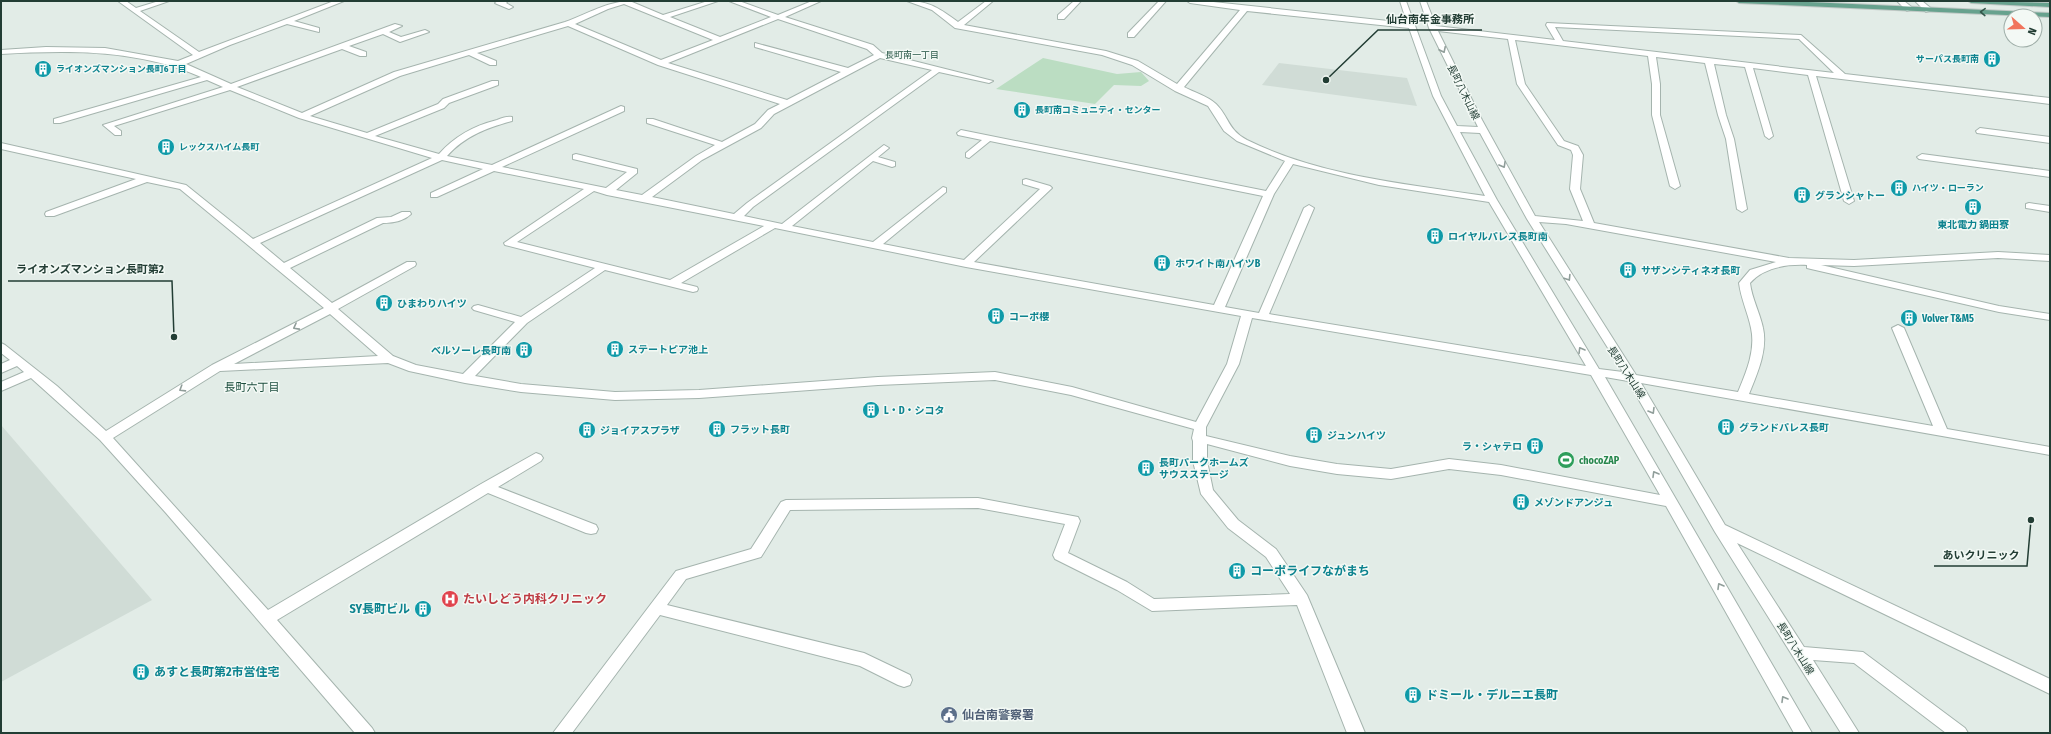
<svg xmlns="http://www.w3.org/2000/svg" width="2051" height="734" font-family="'Fira Sans Condensed','Noto Sans JP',sans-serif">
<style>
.built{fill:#d0dcd6}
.green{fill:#bbddc2}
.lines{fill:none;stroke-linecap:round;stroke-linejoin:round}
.minor-casing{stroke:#a5b4ae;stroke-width:2}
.major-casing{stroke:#c1c9c6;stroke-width:2}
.minor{fill:#fff;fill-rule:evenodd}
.major{fill:#67a28e;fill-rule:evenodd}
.oneway{stroke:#33564a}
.oneway2{stroke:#909e9a}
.labels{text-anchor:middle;stroke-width:3;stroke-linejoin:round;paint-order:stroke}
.far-neighbourhood-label{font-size:9px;fill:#1e4f3f;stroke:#f3f9f5}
.far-culture-label{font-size:9px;font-weight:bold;fill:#0d838f;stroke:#f3f9f5;text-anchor:start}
.street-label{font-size:10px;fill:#223d34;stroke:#f3f9f5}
.culture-label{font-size:10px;font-weight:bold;fill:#0d838f;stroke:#f3f9f5;text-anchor:start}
.leisure-label{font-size:10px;font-weight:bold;fill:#27864d;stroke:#f3f9f5;text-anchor:start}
.neighbourhood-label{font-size:11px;fill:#1e4f3f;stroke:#f3f9f5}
.near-culture-label{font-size:12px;font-weight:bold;fill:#0d838f;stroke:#f3f9f5;text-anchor:start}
.near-health-label{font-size:12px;font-weight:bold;fill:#be3a42;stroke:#f3f9f5;text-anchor:start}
.near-service-label{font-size:12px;font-weight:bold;fill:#4e5e75;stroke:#f3f9f5;text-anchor:start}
.leader{fill:none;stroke:#223d34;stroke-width:1.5}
.callout-dot{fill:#223d34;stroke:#f3f9f5;stroke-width:1.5}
.callout-label{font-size:11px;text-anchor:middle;font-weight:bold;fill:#223d34;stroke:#f3f9f5;stroke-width:3;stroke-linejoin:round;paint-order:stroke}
</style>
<rect width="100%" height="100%" fill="#e2ece7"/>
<g class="built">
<polygon points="1279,63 1407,78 1417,106 1262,85"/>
<polygon points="1,425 152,600 1,682"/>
</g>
<polygon class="green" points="1043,58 1117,74 1141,72 1149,81 1141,86 1114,85 1095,104 996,89"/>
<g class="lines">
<g class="minor-casing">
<g id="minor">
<path d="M118,1H126L136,8L159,1H169L140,11L199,52L334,1H344L294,21L319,28V32L287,24L230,45L186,64L231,84L395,24L402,26L389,32L401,37L425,30L429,32L400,42L383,34L349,46L366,52V56H360L342,49L237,87L302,113L394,72L565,22C588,14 607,1 632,1V2L663,15L708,1H718L670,17L720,37L771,17L729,1H739L778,15L812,1H821L785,17L873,45L882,53L993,81L989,83L939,72L753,207L744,216L782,224L884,145L889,148L878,157L895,162V166L892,167L873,161L792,226L873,242L943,187L946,188V192L883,244L964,260L1040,189L1023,184V180L1026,179L1050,186L1052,188L974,262L1214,305L1263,196L990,141L969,158L966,157V153L982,140L958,135L957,133L961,130L1266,191L1285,161L1237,141L1224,131L1208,106L1175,91L1132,65L1102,55L955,28L932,10L907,1C930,1 940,9 958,22L986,1H993L964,25L1106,51L1138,61L1177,84L1240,10L1190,3L1187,1H1204L1407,23L1400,1H1406L1441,96L1457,126L1478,127L1429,28L1420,1H1426L1436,26L1555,40L1546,25L1547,23L1801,35L1845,74L2050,98V104L1816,76L1854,201L1849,204L1844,201L1808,75L1753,68L1773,136L1769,139L1765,136L1745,67L1714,64L1726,115L1734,139L1747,209L1742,212L1737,209L1726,139L1718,115L1705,63L1656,57L1660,84V115L1680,186L1675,189L1670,186L1652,115V84L1648,56L1515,40L1525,84L1564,141L1578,146L1583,155L1580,189L1594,223L1789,258L1854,260L1998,252L2050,255V261L1998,258L1854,266L1821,265L1999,306L2050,314V320L1999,312L1811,269L1807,268V265C1786,264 1763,268 1750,283C1752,299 1760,313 1763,328C1768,350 1757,374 1749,394L1933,426L1892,328L1898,325L1904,328L1947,429L2050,447V455L1641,383L1725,525L2050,679V694L1737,543L1804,647L1863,652L1965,728L1968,733H1946L1854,663L1813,660L1859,733H1841L1715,532L1628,381L1605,377L1812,733H1794L1666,506L1501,475L1449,469L1391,479L1337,474L1290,466L1207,444V461L1213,490L1238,520L1276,549L1307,595L1365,733H1347L1297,605L1152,611L1117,590L1055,559L1053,555L1065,524L978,508L790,510L761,557L686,579L667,605L864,653L910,675L912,680L910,685L904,687L898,685L860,666L660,615L572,733H553L676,571L751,549L781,502L786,500L978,498L1078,517L1080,521L1068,553L1127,582L1154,599L1290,594L1266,557L1228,528L1201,494L1193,461V441L1192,438L1194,429L1071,395L995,380L878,385L699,398L615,400L521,392L465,383L409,371L388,363L220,371L113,438L268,610L481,484L536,453L541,455L543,458L541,461L498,487L596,525L598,529L596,533L591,534L586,533L488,493L277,620L372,728L375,733H355L166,513L100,440L31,378L1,391V382L24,372L17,366L1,373V364L10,360L1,353V343L5,345L57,386L106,431L212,365L324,308L180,189L147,182L54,216H46L45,214L46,212L136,179L1,149V143L186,185L253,239L432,158L299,118L230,90L114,126L121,131V135H115L103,125L223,87L207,80L60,123H54V119L201,77C138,49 68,50 1,54V50L46,47L105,48L178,61L193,55ZM624,4L713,40L661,60L575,24L608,9ZM1247,11L1409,28L1433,96L1485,196C1405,184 1320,176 1247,140C1228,130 1229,117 1216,104C1208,96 1193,92 1184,87ZM778,19L867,49L874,55L848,68L755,43V47L841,72L787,100L668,63ZM568,26L658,65L780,104L768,110L755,124L722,142L653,119H647V123L715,145L696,156L642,195L616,190L637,173V169L576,154L573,155V159L627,172L606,188L502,167L624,111V107L621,106L492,165L447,156C465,136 487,128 512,121V117C507,116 502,118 497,120C473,126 455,136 439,154L375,136L444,108L449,103L498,85V81H492L443,99L438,104L367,133L310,116L400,76L469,55L490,65H496V61L477,53ZM1555,27L1799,39L1834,73L1563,41ZM1438,31L1508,39L1517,84L1558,145L1571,150L1573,155L1570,189L1583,221L1535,216L1482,120ZM880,58L932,70L747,203L734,214L652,197L702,160L761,128L774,114ZM1460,132L1480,133L1527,219L1623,372L1599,369L1497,200ZM442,160L483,169L431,193V197H437L494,171L584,189L504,243L505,245L595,268L521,317L478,305L474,306L472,308L474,310L515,322L463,374L416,365L393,356L338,309L415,266L416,264L415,262H407L332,303L290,268L383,223C392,223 404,221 411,214L410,212H402L391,217L377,218L284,263L260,243ZM1293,164L1379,185L1489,202L1586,366L1269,314L1314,208L1309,205L1304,208L1259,313L1225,307L1274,194ZM594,191L607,195L764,226L670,280L517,242ZM1539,222L1566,224L1776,262L1750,270L1739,283C1741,299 1748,313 1751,328C1756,350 1746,373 1738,392L1636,375ZM775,228L966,267L1241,316L1227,364L1196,422L1072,387L995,372L878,377L699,390L615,392L521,384L475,376L527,323L605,270L693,292L697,291L698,289L697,287L681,283ZM330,314L378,356L234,364ZM1252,318L1591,375L1660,495L1501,465L1449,459L1391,469L1337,464L1290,456L1206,436V427L1239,364Z"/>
<polygon points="498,1 508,1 506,3 513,7 509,9 497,4 495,3"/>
<polygon points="1074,1 1081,1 1064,19 1058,19 1058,15"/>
<polygon points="1159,1 1166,1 1134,37 1128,37 1128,33"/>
<polygon points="1897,1 1904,1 1914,9 1907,11"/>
<polygon points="1915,1 1922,1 1933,10 1926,12"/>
<polygon points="1980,128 2050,137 2050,143 1977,133 1976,131"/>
<polygon points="1922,154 2050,171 2050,177 1919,159 1917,157"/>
<polygon points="2029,203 2050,206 2050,212 2026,208 2026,204"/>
</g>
</g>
<g class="major-casing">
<g id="major">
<polygon points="1736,1 1786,1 2050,13 2050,17 1739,3"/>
<polygon points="1968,1 2050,3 2050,7 1971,3"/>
</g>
</g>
<use href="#minor" class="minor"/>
<use href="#major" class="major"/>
</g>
<defs><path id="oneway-chevron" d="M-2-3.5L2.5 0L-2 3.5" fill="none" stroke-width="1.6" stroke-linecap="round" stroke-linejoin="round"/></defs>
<use class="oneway" href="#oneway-chevron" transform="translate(1983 12) rotate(-178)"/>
<g class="oneway2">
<use href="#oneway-chevron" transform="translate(1443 50) rotate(64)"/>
<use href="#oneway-chevron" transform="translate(1503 165) rotate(61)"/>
<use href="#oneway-chevron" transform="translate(1568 278) rotate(58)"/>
<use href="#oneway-chevron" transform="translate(296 327) rotate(152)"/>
<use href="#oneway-chevron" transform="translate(1581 350) rotate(-121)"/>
<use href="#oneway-chevron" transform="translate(182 389) rotate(148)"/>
<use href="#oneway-chevron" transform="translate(1652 411) rotate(59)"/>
<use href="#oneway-chevron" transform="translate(1655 474) rotate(-120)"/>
<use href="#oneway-chevron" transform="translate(1720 586) rotate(-120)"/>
<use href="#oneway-chevron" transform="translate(1784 699) rotate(-120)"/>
</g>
<defs>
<g id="building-disc" transform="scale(0.9)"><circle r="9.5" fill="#0f9aa8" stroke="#f3f9f5"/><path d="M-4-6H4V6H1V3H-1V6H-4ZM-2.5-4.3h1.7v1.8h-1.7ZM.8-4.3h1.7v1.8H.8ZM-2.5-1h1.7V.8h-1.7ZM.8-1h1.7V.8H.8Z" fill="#fff"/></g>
<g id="stadium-disc" transform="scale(0.9)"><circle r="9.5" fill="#2e9e5b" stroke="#f3f9f5"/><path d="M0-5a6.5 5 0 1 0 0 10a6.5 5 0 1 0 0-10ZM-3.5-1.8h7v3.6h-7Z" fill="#fff"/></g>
<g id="hospital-disc" transform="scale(0.9)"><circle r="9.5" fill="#e0444e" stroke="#f3f9f5"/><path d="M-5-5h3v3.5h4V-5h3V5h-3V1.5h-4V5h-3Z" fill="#fff"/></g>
<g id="civic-disc" transform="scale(0.9)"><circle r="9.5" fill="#5c6f8a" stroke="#f3f9f5"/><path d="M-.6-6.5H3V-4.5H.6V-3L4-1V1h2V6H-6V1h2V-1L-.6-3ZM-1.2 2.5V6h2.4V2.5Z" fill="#fff"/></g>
</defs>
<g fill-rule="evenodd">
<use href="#building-disc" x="1992" y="59"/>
<use href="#building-disc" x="43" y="69"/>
<use href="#building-disc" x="1022" y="110"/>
<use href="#building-disc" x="166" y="147"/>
<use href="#building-disc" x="1899" y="188"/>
<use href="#building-disc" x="1802" y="195"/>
<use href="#building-disc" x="1973" y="207"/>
<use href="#building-disc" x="1435" y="236"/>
<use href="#building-disc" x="1162" y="263"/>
<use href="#building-disc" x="1628" y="270"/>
<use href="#building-disc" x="384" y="303"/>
<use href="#building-disc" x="996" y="316"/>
<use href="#building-disc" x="1909" y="318"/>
<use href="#building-disc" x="615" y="349"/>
<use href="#building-disc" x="524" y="350"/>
<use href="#building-disc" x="871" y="410"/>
<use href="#building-disc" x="1726" y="427"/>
<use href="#building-disc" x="717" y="429"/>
<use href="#building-disc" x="587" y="430"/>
<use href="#building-disc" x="1314" y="435"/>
<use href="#building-disc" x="1535" y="446"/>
<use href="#stadium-disc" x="1566" y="460"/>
<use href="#building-disc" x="1146" y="468"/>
<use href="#building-disc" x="1521" y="502"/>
<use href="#building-disc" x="1237" y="571"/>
<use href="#hospital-disc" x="450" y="599"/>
<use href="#building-disc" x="423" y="609"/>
<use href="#building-disc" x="141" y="672"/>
<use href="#building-disc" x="1413" y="695"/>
<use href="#civic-disc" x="949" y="715"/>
</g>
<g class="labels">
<g class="far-neighbourhood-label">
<text x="912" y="58">長町南一丁目</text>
</g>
<g class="far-culture-label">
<text x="1979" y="62" text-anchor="end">サーパス長町南</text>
<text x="56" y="72">ライオンズマンション長町6丁目</text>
<text x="1035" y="113">長町南コミュニティ・センター</text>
<text x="179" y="150">レックスハイム長町</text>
<text x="1912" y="191">ハイツ・ローラン</text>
</g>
<g class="street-label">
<text transform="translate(1464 92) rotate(64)" y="4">長町八木山線</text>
<text transform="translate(1627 372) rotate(57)" y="4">長町八木山線</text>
<text transform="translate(1796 648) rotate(58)" y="4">長町八木山線</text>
</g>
<g class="culture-label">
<text x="1815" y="199">グランシャトー</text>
<text x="1973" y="228" text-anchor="middle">東北電力 鍋田寮</text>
<text x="1448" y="240">ロイヤルパレス長町南</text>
<text x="1175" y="267">ホワイト南ハイツB</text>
<text x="1641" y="274">サザンシティネオ長町</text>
<text x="397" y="307">ひまわりハイツ</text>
<text x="1009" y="320">コーポ櫻</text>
<text x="1922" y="322">Volver T&amp;M5</text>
<text x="628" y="353">ステートピア池上</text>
<text x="511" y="354" text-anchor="end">ベルソーレ長町南</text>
<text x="884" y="414">L・D・シコタ</text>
<text x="1739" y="431">グランドパレス長町</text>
<text x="730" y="433">フラット長町</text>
<text x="600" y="434">ジョイアスプラザ</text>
<text x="1327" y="439">ジュンハイツ</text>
<text x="1522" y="450" text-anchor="end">ラ・シャテロ</text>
<text x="1159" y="466">長町パークホームズ<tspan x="1159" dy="12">サウスステージ</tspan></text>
<text x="1534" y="506">メゾンドアンジュ</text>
</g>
<g class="leisure-label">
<text x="1579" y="464">chocoZAP</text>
</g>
<g class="neighbourhood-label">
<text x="252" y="391">長町六丁目</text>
</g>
<g class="near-culture-label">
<text x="1250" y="575">コーポライフながまち</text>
<text x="410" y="613" text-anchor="end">SY長町ビル</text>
<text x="154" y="676">あすと長町第2市営住宅</text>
<text x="1426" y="699">ドミール・デルニエ長町</text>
</g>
<g class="near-health-label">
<text x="463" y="603">たいしどう内科クリニック</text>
</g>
<g class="near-service-label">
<text x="962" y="719">仙台南警察署</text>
</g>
</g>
<path class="leader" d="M1326 80L1378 30H1482M174 337L172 281H8M2031 520L2027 566H1934"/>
<g class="callout-dot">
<circle cx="1326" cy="80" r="4"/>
<circle cx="174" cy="337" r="4"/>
<circle cx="2031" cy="520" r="4"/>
</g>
<g class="callout-label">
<text x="1430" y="23">仙台南年金事務所</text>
<text x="90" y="273">ライオンズマンション長町第2</text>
<text x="1981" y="559">あいクリニック</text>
</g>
<rect width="2051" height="734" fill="none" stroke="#223d34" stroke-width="4"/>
<g transform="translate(2023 28) rotate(110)"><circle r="19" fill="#f3f9f5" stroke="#9faea8"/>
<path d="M0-3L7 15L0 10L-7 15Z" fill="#f1745c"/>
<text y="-6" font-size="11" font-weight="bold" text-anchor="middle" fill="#223d34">N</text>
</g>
</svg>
